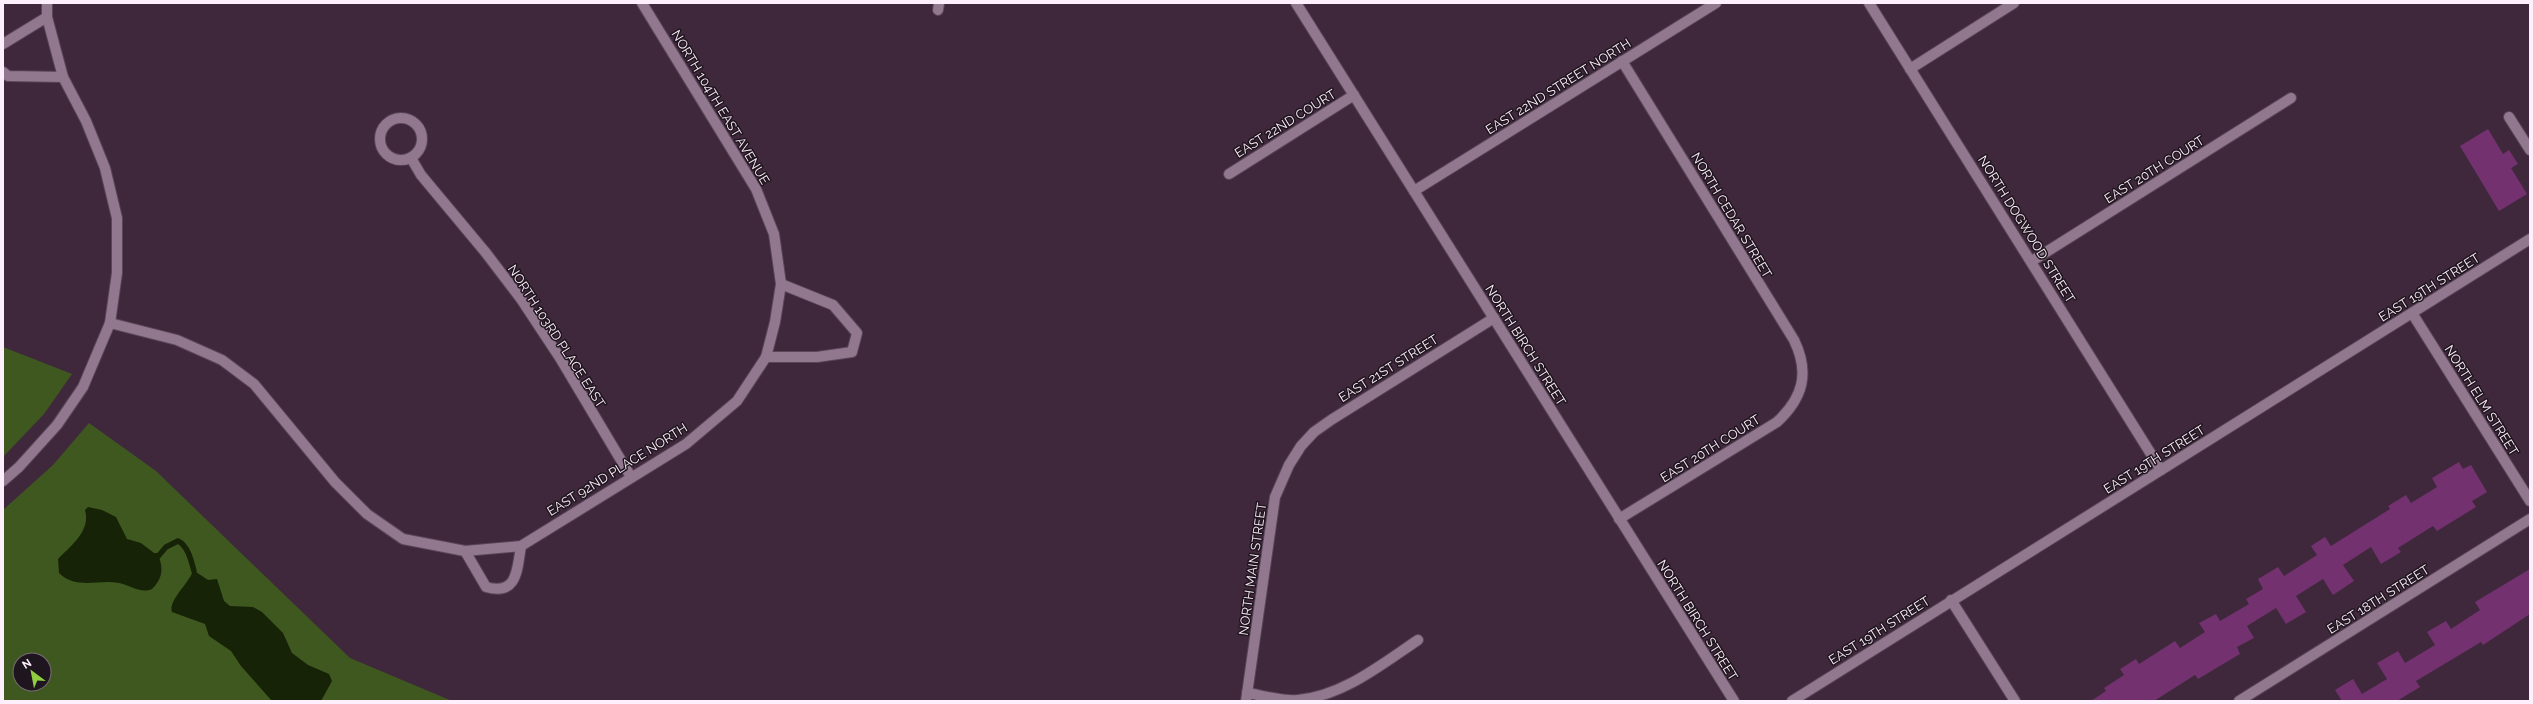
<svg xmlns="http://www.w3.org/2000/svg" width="2533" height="704" font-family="Raleway,sans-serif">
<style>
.green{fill:#3f581f;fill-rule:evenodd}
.water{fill:#162307}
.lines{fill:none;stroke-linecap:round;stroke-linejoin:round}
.stream{stroke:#162307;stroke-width:5.5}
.building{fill:#73316f}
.minor-casing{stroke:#594657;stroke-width:12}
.minor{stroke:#92788f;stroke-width:10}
.labels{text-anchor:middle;stroke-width:3;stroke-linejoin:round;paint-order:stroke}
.street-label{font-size:13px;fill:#feeffc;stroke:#1f151e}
</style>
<rect width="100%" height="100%" fill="#3f283c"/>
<g class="green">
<polygon points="3,347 72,374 44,414 3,457"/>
<path d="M89,423L156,471L350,658L452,701H3V510L53,465ZM20,660H44V684H20Z"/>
</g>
<g class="water">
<path d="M88,507L102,510L116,517L127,539L141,543L154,553H157C164,567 163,578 152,589C141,594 129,585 119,583C99,579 76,590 59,573L58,559C71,546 91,531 85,510Z"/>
<path d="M196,572L208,580L217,579L224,601L230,606L253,607L262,612L283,633L292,653L308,665L329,674L332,681L321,701H272L241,666L231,651L209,636L205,624L172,612C168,601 188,584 192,573Z"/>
</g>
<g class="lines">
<path class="stream" d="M155,560L166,547L178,541C188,546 191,560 194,571"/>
</g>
<g class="building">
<polygon points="2488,129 2503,154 2509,150 2518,164 2511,168 2527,194 2499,211 2460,146"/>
<polygon points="2459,462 2463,469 2471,465 2487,492 2472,501 2476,507 2437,531 2433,526 2398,548 2401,552 2381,564 2371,547 2343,565 2354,581 2333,595 2323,579 2296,596 2306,612 2286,624 2276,608 2247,626 2254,638 2237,647 2240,654 2198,679 2195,675 2154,701 2091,701 2106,691 2104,688 2124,675 2120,669 2136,659 2139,664 2175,641 2180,648 2205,632 2199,623 2216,614 2220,621 2249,604 2246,599 2263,589 2258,579 2278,567 2284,576 2317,555 2311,546 2325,537 2331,546 2390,509 2388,506 2406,495 2411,503 2437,487 2432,478"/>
<polygon points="2530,569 2530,614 2483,645 2481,642 2416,681 2420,687 2397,701 2342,701 2335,690 2353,679 2362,694 2387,679 2377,663 2398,651 2405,663 2435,645 2427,632 2446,621 2451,629 2480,610 2475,602"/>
</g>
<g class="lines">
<g class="minor-casing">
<g id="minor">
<polyline points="1296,3 1734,701"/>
<polyline points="1869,3 2161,470"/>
<polyline points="938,10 939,3"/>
<polyline points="3,44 47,17"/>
<polyline points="1910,69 2014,3"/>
<polyline points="3,72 8,76 63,77"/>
<polyline points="2509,117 2530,150"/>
<circle cx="401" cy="139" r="21"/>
<polyline points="411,158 421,175 486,253 521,299 560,358 631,477"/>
<polyline points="1229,174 1354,95"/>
<polyline points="1414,191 1716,3"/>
<polyline points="2032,261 2291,98"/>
<polyline points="2412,313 2530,501"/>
<polyline points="110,323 177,340 222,360 254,384 335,482 367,514 403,539 465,551 521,546 686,444 737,401 766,357 775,322 781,284 774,234 756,189 642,3"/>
<polyline points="766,357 817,357 852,352 857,333 833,305 781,284"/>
<polyline points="3,481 19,467 57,425 83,387 110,323 117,273 117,218 105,168 86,121 63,77 47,17 47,3"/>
<path d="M1619,519L1777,422C1803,398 1810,373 1794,340L1622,61"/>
<path d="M465,551L486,587C518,596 517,569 521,546"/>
<polyline points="1951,600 2015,701"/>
<path d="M1247,693C1262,695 1283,702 1298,700C1343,696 1382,664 1418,640"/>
<polyline points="1246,701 1275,497 1289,465 1301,446 1314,432 1331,420 1494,318"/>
<polyline points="1792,701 2530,239"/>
<polyline points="2239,701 2530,519"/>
</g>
</g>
<use href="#minor" class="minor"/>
</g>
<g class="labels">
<g class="street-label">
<text transform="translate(1558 86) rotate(-32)" y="5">EAST 22ND STREET NORTH</text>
<text transform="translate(721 107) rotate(59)" y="5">NORTH 104TH EAST AVENUE</text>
<text transform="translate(1285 123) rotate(-32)" y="5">EAST 22ND COURT</text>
<text transform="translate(2154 169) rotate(-32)" y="5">EAST 20TH COURT</text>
<text transform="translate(1732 215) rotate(59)" y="5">NORTH CEDAR STREET</text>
<text transform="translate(2027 229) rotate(58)" y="5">NORTH DOGWOOD STREET</text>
<text transform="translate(2429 287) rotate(-32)" y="5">EAST 19TH STREET</text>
<text transform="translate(557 336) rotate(57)" y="5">NORTH 103RD PLACE EAST</text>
<text transform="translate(1526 345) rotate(58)" y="5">NORTH BIRCH STREET</text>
<text transform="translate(1388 368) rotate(-32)" y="5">EAST 21ST STREET</text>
<text transform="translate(2482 400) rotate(58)" y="5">NORTH ELM STREET</text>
<text transform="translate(1710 448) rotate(-32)" y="5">EAST 20TH COURT</text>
<text transform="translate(2154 459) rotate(-32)" y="5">EAST 19TH STREET</text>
<text transform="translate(617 469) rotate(-32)" y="5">EAST 92ND PLACE NORTH</text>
<text transform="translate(1252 569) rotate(-82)" y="5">NORTH MAIN STREET</text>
<text transform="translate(2378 599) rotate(-32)" y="5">EAST 18TH STREET</text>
<text transform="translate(1698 620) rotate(58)" y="5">NORTH BIRCH STREET</text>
<text transform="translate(1879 630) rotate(-32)" y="5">EAST 19TH STREET</text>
</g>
</g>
<rect width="2533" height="704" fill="none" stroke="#feeffc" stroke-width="8"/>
<g transform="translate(32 672) rotate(328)"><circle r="19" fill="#1f151e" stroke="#786c77"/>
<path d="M0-3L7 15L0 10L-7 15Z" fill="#91cd40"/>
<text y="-6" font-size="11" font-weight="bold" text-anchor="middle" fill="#feeffc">N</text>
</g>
</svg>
